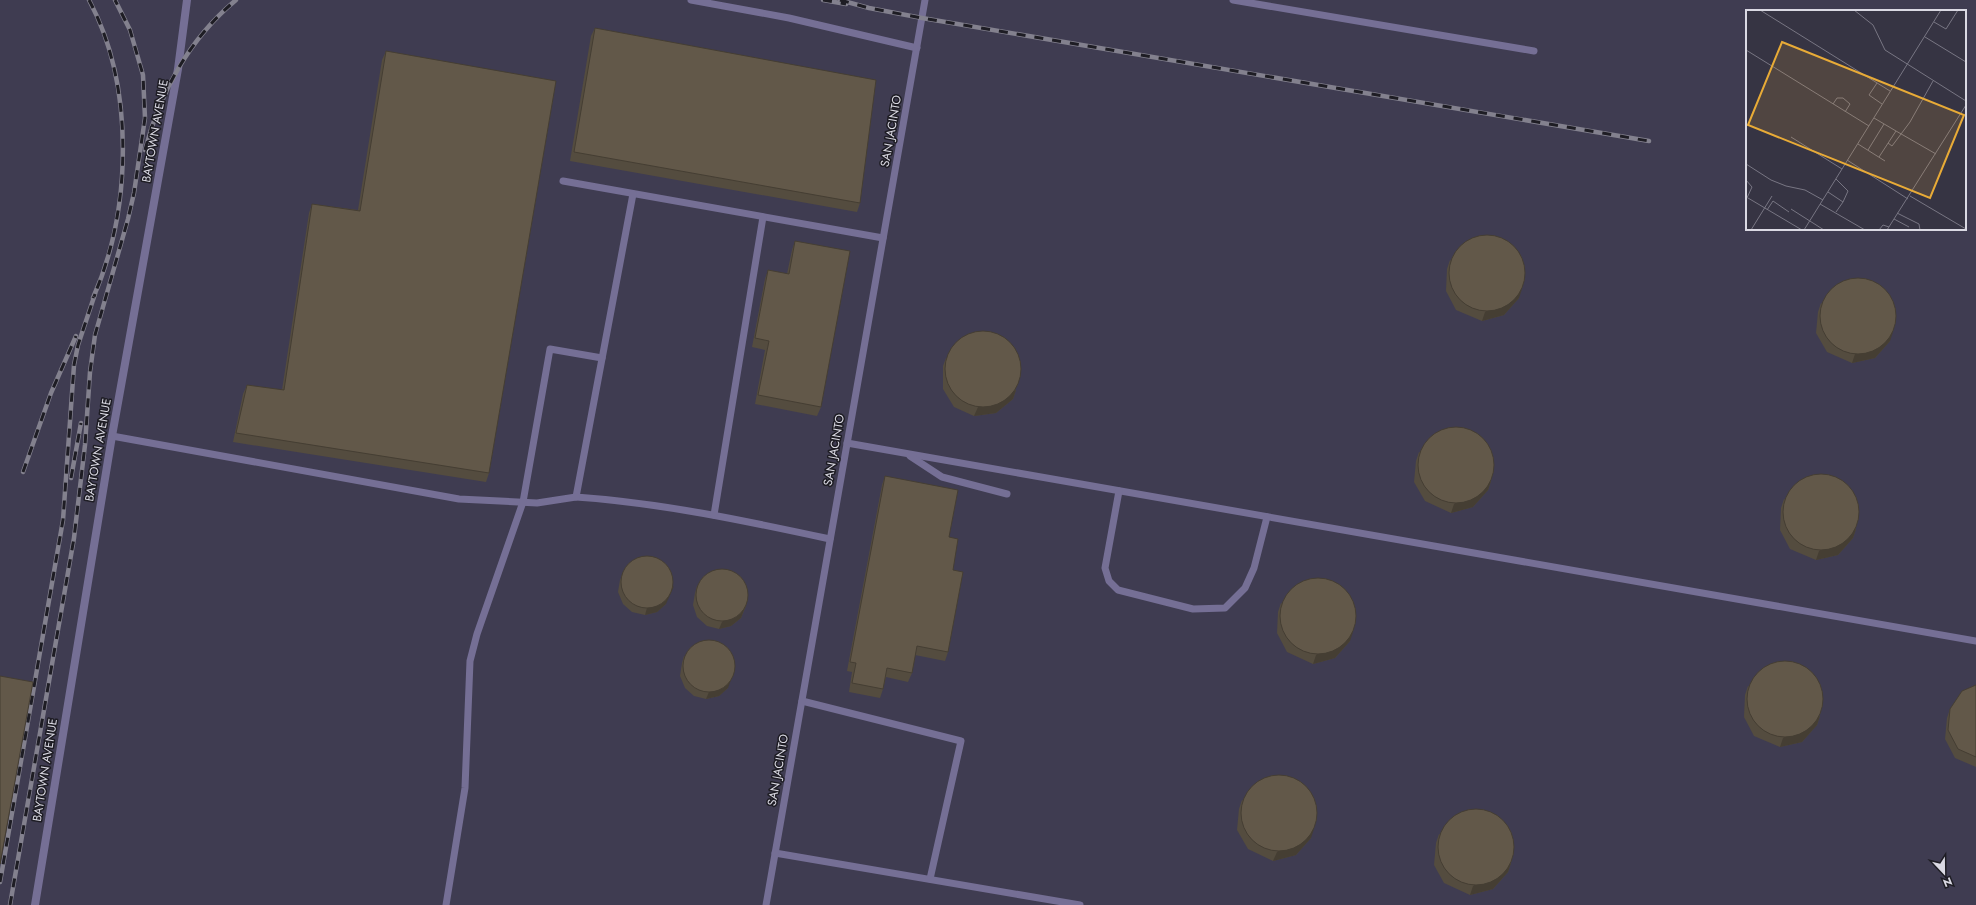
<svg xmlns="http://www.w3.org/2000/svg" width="1976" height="905" font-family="Jost,sans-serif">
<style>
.built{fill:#3f3c51;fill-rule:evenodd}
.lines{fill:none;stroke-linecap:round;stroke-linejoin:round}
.lane{stroke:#756f95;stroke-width:7}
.street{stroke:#756f95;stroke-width:8}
.rail-casing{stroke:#83818e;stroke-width:4.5}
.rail{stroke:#1e1d24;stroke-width:3;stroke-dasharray:9;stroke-linecap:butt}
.wall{fill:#544c3f}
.shaded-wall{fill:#453e33}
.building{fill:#625849;stroke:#453e33}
.labels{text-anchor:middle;stroke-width:3;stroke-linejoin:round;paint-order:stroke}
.street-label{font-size:12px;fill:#dad9e3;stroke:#1e1d24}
.inset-road{fill:none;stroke:#787683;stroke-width:1}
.view{fill:#e8ab37;fill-opacity:0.15;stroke:#e8ab37;stroke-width:2}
.inset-edge{fill:none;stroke:#dad9e3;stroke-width:2}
</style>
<rect width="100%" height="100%" fill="#363443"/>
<path class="built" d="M0,0H1976V905H0ZM1747,11H1965V229H1747Z"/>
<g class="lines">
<g class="lane">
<polyline points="691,0 789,18 917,48"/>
<polyline points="1233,0 1534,51"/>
<polyline points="563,181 883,238"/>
<path d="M633,194L576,497C662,503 746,521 830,539"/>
<polyline points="112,436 459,499 537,503 576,497"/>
<polyline points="847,443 1976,641"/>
<polyline points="910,456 942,477 1007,494"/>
<polyline points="1119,491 1105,568 1109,581 1118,590 1193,609 1225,608 1245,588 1254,568 1267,517"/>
<polyline points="714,515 763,217"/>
<polyline points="802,701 961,741 930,879"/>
<polyline points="775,853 1080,905"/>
<polyline points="446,905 465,788 470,661 477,634 523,502 550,349 602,358"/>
<polyline points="766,905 925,0"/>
</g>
<polyline class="street" points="35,905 112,436 178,69 187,0"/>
<g class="rail-casing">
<g id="rail">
<path d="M89,0C135,86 132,210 93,298"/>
<polyline points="823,0 846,4"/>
<polyline points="840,0 869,8 922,18 1649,141"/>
<path d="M145,150C160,92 190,38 236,0"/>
<polyline points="23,472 51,393 76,336"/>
<polyline points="71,478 81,423"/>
<polyline points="0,882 63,520 74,365 78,345 95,294"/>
<polyline points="10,905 74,538 85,445 90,372 95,335 128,219 134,193 145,118 143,75 130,30 115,0"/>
</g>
</g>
<use href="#rail" class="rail"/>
</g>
<g class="wall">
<polygon points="595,28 860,203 857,212 570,161 591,36"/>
<polygon points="386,51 489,473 486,482 233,442 243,394 247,385 282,390 309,213 312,204 358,210 382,60"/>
<polygon points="795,241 821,407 817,416 755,404 765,350 752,347 765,279 768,270 787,274 792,250"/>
<polygon points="1450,260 1519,298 1504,315 1482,321 1456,310 1446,291 1447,269"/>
<polygon points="1821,303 1890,341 1875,358 1852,363 1827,352 1816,333 1818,312"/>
<polygon points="946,358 1016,390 1013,399 996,413 974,416 954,407 943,389 943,366"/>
<polygon points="1419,452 1491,481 1488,490 1473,507 1451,513 1425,501 1414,482 1416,461"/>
<polygon points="885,476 949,537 953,570 948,652 945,661 915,655 912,673 908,682 886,677 883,689 880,698 849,692 852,672 847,671 882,485"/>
<polygon points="1784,499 1856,529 1853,538 1838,555 1816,560 1790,549 1780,530 1781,508"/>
<polygon points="623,573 666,604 657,612 645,615 632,612 623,604 618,592 620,580"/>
<polygon points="697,586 746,606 741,618 731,626 719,629 707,626 697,617 693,605 695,593"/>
<polygon points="1281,603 1350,641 1335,658 1313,664 1287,652 1277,633 1278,612"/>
<polygon points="684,656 728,688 719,696 706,699 694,696 685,688 680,676 682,663"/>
<polygon points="1976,685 1976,767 1955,758 1945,739 1947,718 1950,709"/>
<polygon points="1748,686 1820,716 1817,725 1802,742 1780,747 1754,736 1744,717 1745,695"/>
<polygon points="1242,800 1311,838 1296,855 1273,861 1248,849 1237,830 1239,809"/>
<polygon points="1439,834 1511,863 1508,872 1493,889 1470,895 1444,883 1434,865 1436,843"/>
</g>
<g class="shaded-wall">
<polygon points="1522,289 1519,298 1504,315 1482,321 1485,312"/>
<polygon points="1893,332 1890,341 1875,358 1852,363 1855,354"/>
<polygon points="1016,390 1013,399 996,413 974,416 978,407"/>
<polygon points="1491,481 1488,490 1473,507 1451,513 1454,504"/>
<polygon points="1856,529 1853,538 1838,555 1816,560 1819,551"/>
<polygon points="674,586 666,604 657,612 645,615 647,608"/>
<polygon points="748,599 741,618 731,626 719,629 722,622"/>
<polygon points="1353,632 1350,641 1335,658 1313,664 1316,655"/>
<polygon points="735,669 728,688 719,696 706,699 709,692"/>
<polygon points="1820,716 1817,725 1802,742 1780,747 1783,738"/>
<polygon points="1314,829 1311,838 1296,855 1273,861 1277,852"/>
<polygon points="1511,863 1508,872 1493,889 1470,895 1473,886"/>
</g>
<g class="building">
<polygon points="595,28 876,80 860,203 574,152"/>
<polygon points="386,51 556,81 489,473 236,433 247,385 284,390 312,204 360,211"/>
<circle cx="1487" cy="273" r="38"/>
<polygon points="795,241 850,251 821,407 758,395 769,341 755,338 768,270 789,274"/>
<circle cx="1858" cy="316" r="38"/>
<circle cx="983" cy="369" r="38"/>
<circle cx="1456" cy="465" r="38"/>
<circle cx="1821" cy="512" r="38"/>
<polygon points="885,476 958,490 949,537 958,539 953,570 963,572 948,652 917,646 912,673 887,668 883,689 852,683 856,663 850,662"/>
<circle cx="647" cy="582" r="26"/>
<circle cx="722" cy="595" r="26"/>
<circle cx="1318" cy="616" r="38"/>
<circle cx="709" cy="666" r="26"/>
<circle cx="1785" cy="699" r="38"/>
<polygon points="0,676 33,682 0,864"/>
<polygon points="1976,685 1976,757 1958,749 1948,730 1950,709 1962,691"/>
<circle cx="1279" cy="813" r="38"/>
<circle cx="1476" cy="847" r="38"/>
</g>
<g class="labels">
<g class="street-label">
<text transform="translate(155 131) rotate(-80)" y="4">BAYTOWN AVENUE</text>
<text transform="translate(891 131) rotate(-80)" y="4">SAN JACINTO</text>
<text transform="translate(98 450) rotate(-80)" y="4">BAYTOWN AVENUE</text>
<text transform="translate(834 450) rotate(-80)" y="4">SAN JACINTO</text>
<text transform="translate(45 770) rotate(-81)" y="4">BAYTOWN AVENUE</text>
<text transform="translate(778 770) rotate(-80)" y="4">SAN JACINTO</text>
</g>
</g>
<g transform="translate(1746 10)">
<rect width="220" height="220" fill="#363443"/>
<path class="inset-road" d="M14,0L144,81M108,0L127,15L139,40L220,91M188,12L200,19L212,0M179,27L220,52M0,40L123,116M131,73L123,85L136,94M87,94L91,88H97L104,94L99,102M128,108L150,121L133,147M150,121L190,144M45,127L96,159M142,133L146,136L164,112L187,71M112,134L139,151M122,140L138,114M101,150L162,189M0,154L25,170L40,176L59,180L77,190M90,169L102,181L97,192M0,170L6,177L0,190M82,182L97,192L90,202M164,186L220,219M2,188L56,220M74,194L119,220M45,199L78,220M21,200L27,191L43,202M151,203L173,214L174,220M148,209L163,217M5,220L26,186M58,220L195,0M133,220L137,215L143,217M141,220L220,95"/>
<path class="view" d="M36,32L218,105L184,188L2,115Z"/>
<rect width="220" height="220" class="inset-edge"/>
</g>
<g transform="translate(1944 873) rotate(158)" stroke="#1e1d24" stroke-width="3" paint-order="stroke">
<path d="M0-3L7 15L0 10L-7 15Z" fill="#dad9e3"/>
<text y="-6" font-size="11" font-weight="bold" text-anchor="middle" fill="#dad9e3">N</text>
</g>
</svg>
